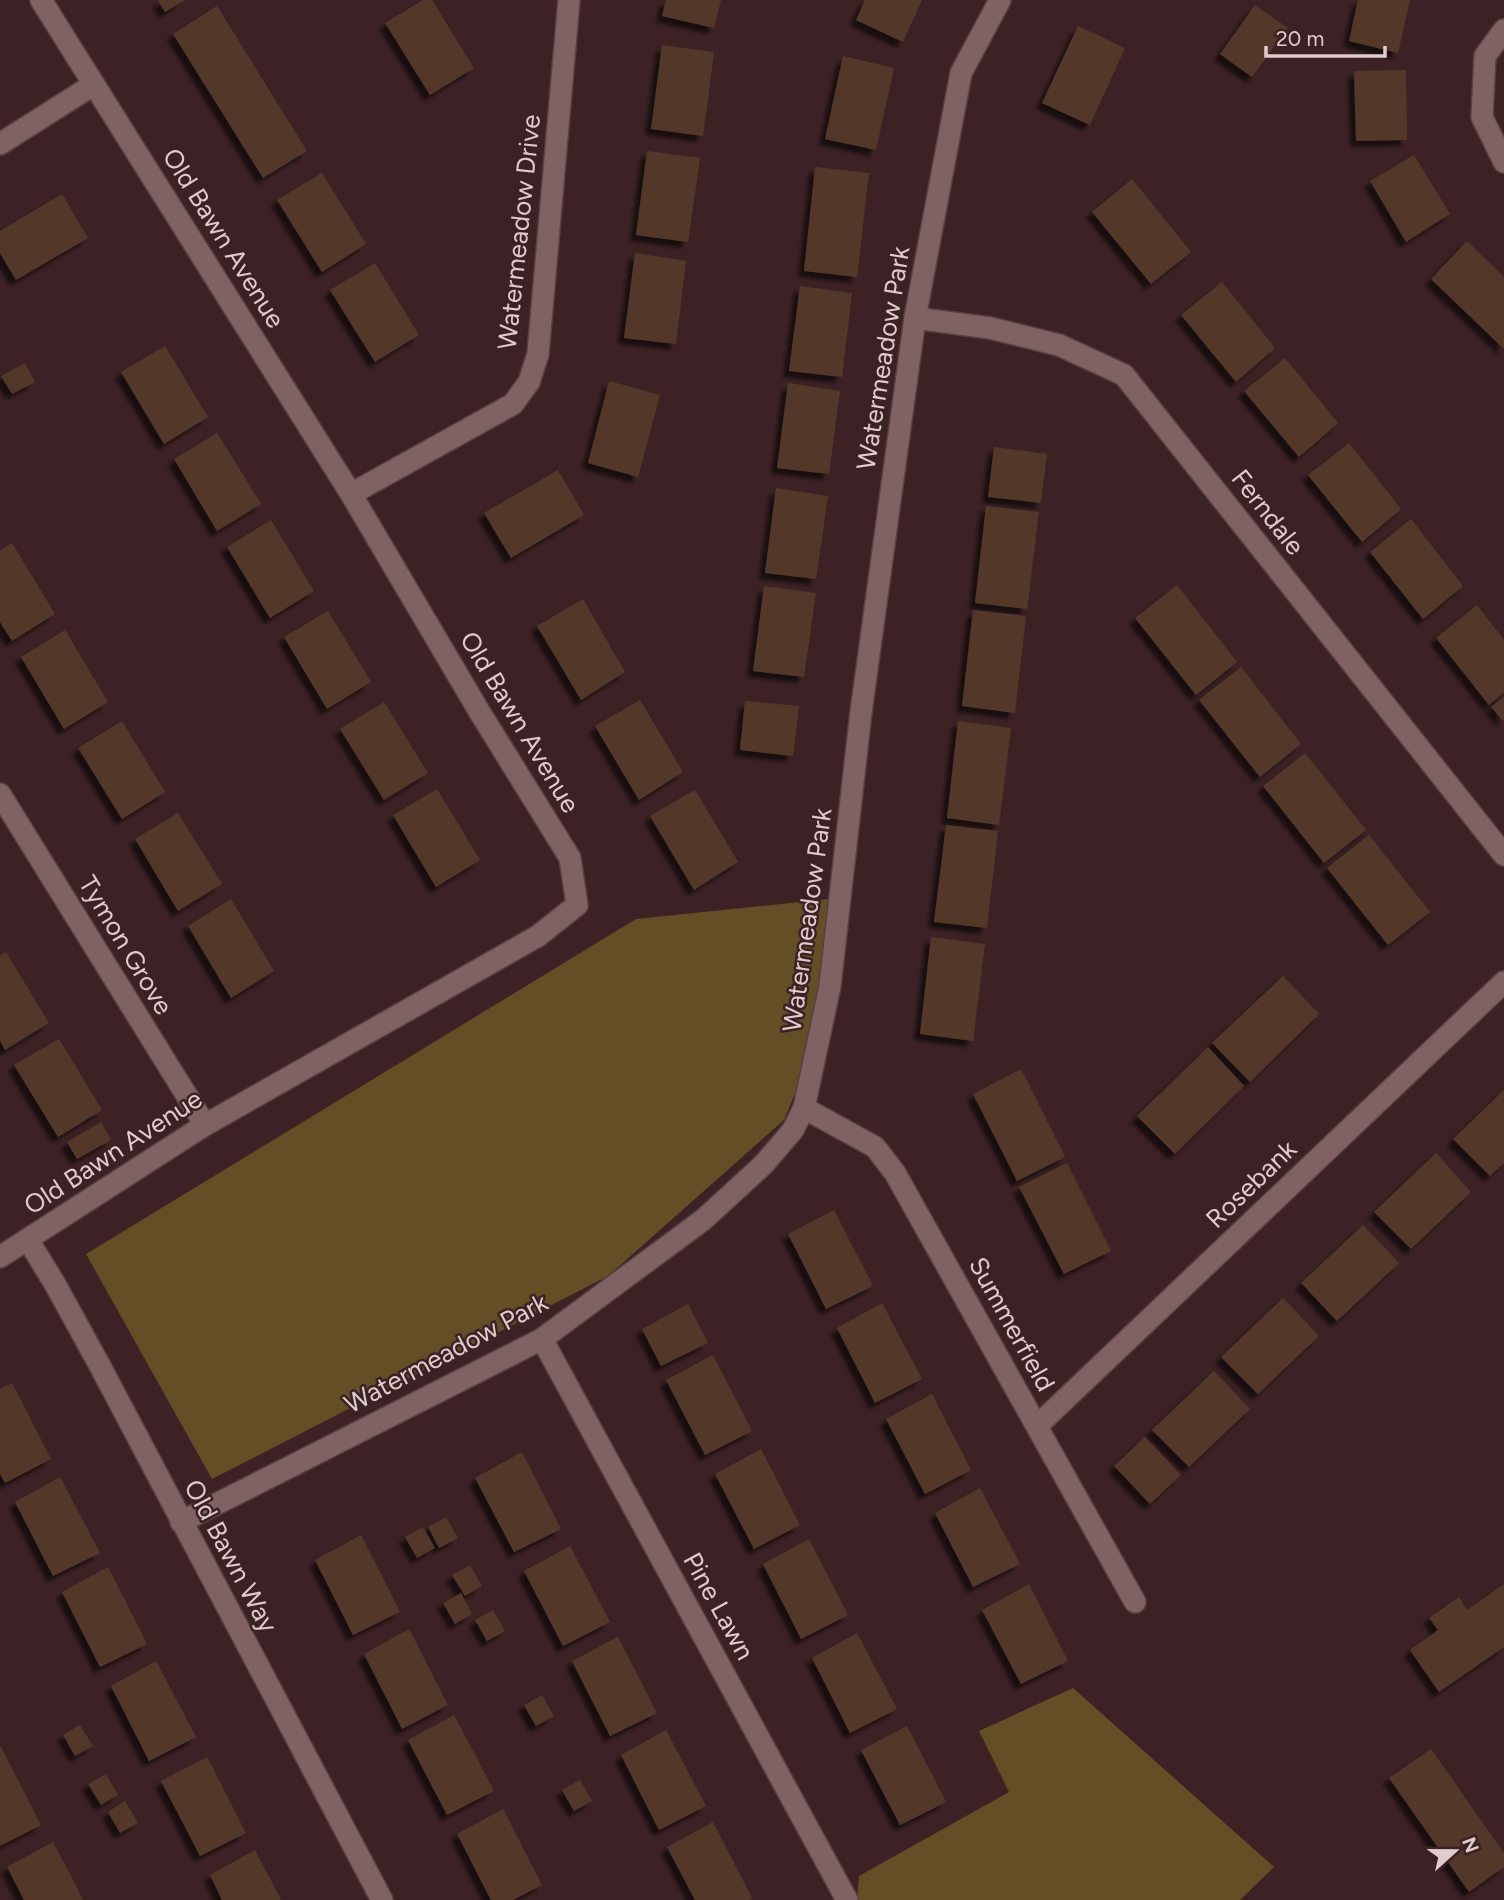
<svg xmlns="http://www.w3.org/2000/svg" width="1504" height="1900" font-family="Figtree,sans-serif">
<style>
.green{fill:#634e26}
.building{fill:#52392c;filter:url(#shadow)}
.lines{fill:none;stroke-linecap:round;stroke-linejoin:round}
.street-casing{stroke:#584143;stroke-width:24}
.street{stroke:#816264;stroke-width:21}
.labels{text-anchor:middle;stroke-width:5;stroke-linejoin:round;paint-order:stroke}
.street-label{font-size:26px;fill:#dfcccd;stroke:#3d2225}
</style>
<defs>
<filter id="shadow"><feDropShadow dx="-6" dy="6" stdDeviation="2" flood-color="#0009"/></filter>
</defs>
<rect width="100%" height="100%" fill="#3d2225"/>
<g class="green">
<polygon points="829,899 819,1035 784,1120 608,1276 212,1479 86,1254 636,919"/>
<polygon points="1073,1688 1274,1867 1240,1900 857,1900 859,1876 1009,1792 979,1731"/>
</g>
<g class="building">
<polygon points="158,0 185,0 165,12"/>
<polygon points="423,0 432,0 474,68 430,95 385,23"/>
<polygon points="666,0 721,0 714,28 662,16"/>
<polygon points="865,0 922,0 903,42 856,20"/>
<polygon points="1358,0 1410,0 1398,53 1349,41"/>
<polygon points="1255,5 1288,28 1252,77 1220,54"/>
<polygon points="217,6 307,151 263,178 173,34"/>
<polygon points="1078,26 1125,48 1090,125 1042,103"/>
<polygon points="662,45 714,52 703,136 651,129"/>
<polygon points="843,56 894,68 876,150 825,139"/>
<polygon points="1406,70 1407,140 1356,141 1354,71"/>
<polygon points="647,151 700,158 688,242 636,235"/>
<polygon points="1414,155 1450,214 1406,242 1370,181"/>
<polygon points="815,167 869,173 857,277 804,271"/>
<polygon points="322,173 366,244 322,272 277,200"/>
<polygon points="1132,179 1191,252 1151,284 1092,212"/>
<polygon points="62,194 88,238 16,280 0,253 0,231"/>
<polygon points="1467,241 1504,277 1504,349 1431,279"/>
<polygon points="635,253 686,261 676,344 624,338"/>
<polygon points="375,263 419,335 375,362 330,290"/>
<polygon points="1222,282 1275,348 1236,382 1181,315"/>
<polygon points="800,286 852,293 842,377 789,371"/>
<polygon points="165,346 208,417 164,444 121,372"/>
<polygon points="1285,358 1338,423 1299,457 1244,391"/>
<polygon points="25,363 35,382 12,394 1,376"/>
<polygon points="609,381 660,395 638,477 588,463"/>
<polygon points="788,383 840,391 829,474 777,468"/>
<polygon points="217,433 261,504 217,531 174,459"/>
<polygon points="1349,443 1401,509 1362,542 1308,475"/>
<polygon points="994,447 1047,454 1041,503 988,497"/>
<polygon points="558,470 584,515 511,558 484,513"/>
<polygon points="776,488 828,496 816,579 765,573"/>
<polygon points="986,506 1039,512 1027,609 975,603"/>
<polygon points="1411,519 1463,586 1423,619 1370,552"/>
<polygon points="271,520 314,591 270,618 227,547"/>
<polygon points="12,543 55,614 12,641 0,622 0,550"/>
<polygon points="1177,585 1237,662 1196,695 1135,618"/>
<polygon points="764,586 816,593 804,677 753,671"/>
<polygon points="583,599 625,672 581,700 537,626"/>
<polygon points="1477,605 1504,640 1504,692 1489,705 1436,638"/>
<polygon points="973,610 1026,616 1015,713 962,706"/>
<polygon points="328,611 371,682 327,709 284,637"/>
<polygon points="65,630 108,702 64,729 21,657"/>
<polygon points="1241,667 1301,744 1260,777 1199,700"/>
<polygon points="1504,697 1504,722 1491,707"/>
<polygon points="640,700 683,772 639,800 595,726"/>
<polygon points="745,701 799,706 793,756 740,750"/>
<polygon points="384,702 428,773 384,800 340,729"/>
<polygon points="122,721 165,792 122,819 78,748"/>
<polygon points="958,721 1011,728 999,825 947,818"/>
<polygon points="1305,753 1366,830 1324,863 1263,786"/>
<polygon points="437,789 480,860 436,887 393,815"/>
<polygon points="695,790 738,862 694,890 650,816"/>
<polygon points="178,813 222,884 178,911 135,839"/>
<polygon points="946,825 998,831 987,928 934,922"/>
<polygon points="1369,835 1430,912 1388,945 1327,868"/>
<polygon points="231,899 274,971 231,998 188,926"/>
<polygon points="931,937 985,944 973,1041 920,1034"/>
<polygon points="6,952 49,1023 5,1050 0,1041 0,955"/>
<polygon points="1283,976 1319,1014 1250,1082 1212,1043"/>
<polygon points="59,1039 102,1110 58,1137 14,1065"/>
<polygon points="1208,1047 1244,1086 1175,1154 1137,1116"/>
<polygon points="1021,1069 1065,1157 1017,1181 973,1094"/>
<polygon points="1504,1090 1504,1163 1490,1176 1453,1139"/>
<polygon points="101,1122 111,1140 77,1159 67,1142"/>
<polygon points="1436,1153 1471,1192 1411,1249 1374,1212"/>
<polygon points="1067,1163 1111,1251 1064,1274 1019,1187"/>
<polygon points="834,1210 873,1286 826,1309 788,1234"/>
<polygon points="1363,1225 1399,1263 1337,1321 1301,1283"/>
<polygon points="1283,1298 1319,1336 1258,1394 1221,1357"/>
<polygon points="882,1303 922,1379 875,1403 837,1328"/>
<polygon points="688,1304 708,1343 661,1366 642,1329"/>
<polygon points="713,1355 752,1431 705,1455 666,1380"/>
<polygon points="1214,1371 1250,1409 1189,1467 1152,1430"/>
<polygon points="12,1383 51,1459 5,1483 0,1474 0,1389"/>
<polygon points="932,1394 971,1470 925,1494 886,1419"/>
<polygon points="1145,1437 1181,1475 1150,1504 1114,1466"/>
<polygon points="761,1449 800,1525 754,1549 715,1474"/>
<polygon points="522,1452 561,1529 514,1552 475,1478"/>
<polygon points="60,1477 100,1553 53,1576 15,1502"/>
<polygon points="980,1488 1020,1564 973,1587 935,1513"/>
<polygon points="446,1517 458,1538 439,1548 428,1527"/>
<polygon points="423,1527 435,1548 417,1558 405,1537"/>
<polygon points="361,1535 400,1612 353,1635 315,1560"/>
<polygon points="809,1539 848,1615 801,1639 763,1564"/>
<polygon points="570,1546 610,1622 563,1646 524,1571"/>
<polygon points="470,1565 482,1586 465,1596 452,1575"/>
<polygon points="108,1567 147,1644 100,1667 62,1592"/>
<polygon points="1029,1584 1068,1661 1021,1684 982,1610"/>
<polygon points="1504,1584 1504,1647 1439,1692 1410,1650 1438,1630 1429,1618 1459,1597 1467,1610"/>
<polygon points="461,1593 472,1614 455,1624 443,1603"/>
<polygon points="493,1610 505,1631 487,1641 475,1620"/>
<polygon points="409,1629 448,1705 402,1729 364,1654"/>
<polygon points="857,1633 897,1709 850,1733 812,1658"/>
<polygon points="618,1637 657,1713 610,1736 572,1661"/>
<polygon points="156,1661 196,1737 149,1761 111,1686"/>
<polygon points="542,1695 554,1716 536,1726 524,1705"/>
<polygon points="454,1715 494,1791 447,1815 408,1740"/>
<polygon points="80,1725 93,1746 75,1756 63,1735"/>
<polygon points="907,1726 946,1802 900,1825 861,1750"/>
<polygon points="666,1730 706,1806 659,1830 621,1755"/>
<polygon points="0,1745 41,1825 0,1846"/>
<polygon points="1431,1749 1504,1853 1504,1867 1469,1892 1389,1778"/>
<polygon points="207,1757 246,1833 200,1856 161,1781"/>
<polygon points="106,1774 118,1795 101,1805 88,1784"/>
<polygon points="580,1780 592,1801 574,1811 562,1790"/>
<polygon points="125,1801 138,1823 120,1833 108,1812"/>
<polygon points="503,1809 542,1885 513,1900 491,1900 457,1834"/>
<polygon points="713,1822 752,1898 749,1900 695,1900 667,1847"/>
<polygon points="53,1842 73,1880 83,1900 24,1900 7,1867"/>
<polygon points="255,1850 281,1900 222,1900 210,1875"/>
</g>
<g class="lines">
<g class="street-casing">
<g id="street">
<polyline points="1504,30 1485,56 1482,117 1504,162"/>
<polyline points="0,144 93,85"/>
<polyline points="915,318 990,328 1059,345 1124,375 1504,855"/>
<polyline points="351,494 513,404 529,382 538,354 569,0"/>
<polyline points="0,794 205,1125"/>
<polyline points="804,1108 875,1147 895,1173 1135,1602"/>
<polyline points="28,1240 55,1284 100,1366 382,1900"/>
<polyline points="0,1257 205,1125 538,936 577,905 570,858 479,711 351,494 41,0"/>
<polyline points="542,1339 847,1900"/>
<polyline points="1037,1426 1504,982"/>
<polyline points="181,1522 542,1339 703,1220 764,1164 793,1130 804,1108 830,986 861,712 915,318 961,73 1000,0"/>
</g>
</g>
<use href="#street" class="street"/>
</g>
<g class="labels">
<g class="street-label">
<text transform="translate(519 232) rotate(-84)" y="9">Watermeadow Drive</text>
<text transform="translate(224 238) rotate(58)" y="9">Old Bawn Avenue</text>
<text transform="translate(883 358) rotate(-81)" y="9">Watermeadow Park</text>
<text transform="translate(1268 512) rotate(52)" y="9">Ferndale</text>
<text transform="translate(520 722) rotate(59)" y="9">Old Bawn Avenue</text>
<text transform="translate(807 920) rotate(-82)" y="9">Watermeadow Park</text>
<text transform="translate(126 945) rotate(59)" y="9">Tymon Grove</text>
<text transform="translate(113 1152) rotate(-33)" y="9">Old Bawn Avenue</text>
<text transform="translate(1251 1184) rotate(-44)" y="9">Rosebank</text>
<text transform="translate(1012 1324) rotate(61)" y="9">Summerfield</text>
<text transform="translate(446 1353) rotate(-28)" y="9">Watermeadow Park</text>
<text transform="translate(231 1556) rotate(62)" y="9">Old Bawn Way</text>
<text transform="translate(719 1606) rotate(61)" y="9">Pine Lawn</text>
</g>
</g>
<g transform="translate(1455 1851) rotate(69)" stroke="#3d2225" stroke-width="5" paint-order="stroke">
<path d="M0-5L12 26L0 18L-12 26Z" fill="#dfcccd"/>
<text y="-10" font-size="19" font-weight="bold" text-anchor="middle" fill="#dfcccd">N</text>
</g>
<path d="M1266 46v10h119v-10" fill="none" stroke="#dfcccd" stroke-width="3.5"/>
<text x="1276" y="46" font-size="21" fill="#dfcccd" stroke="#3d2225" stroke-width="5" paint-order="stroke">20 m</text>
</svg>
